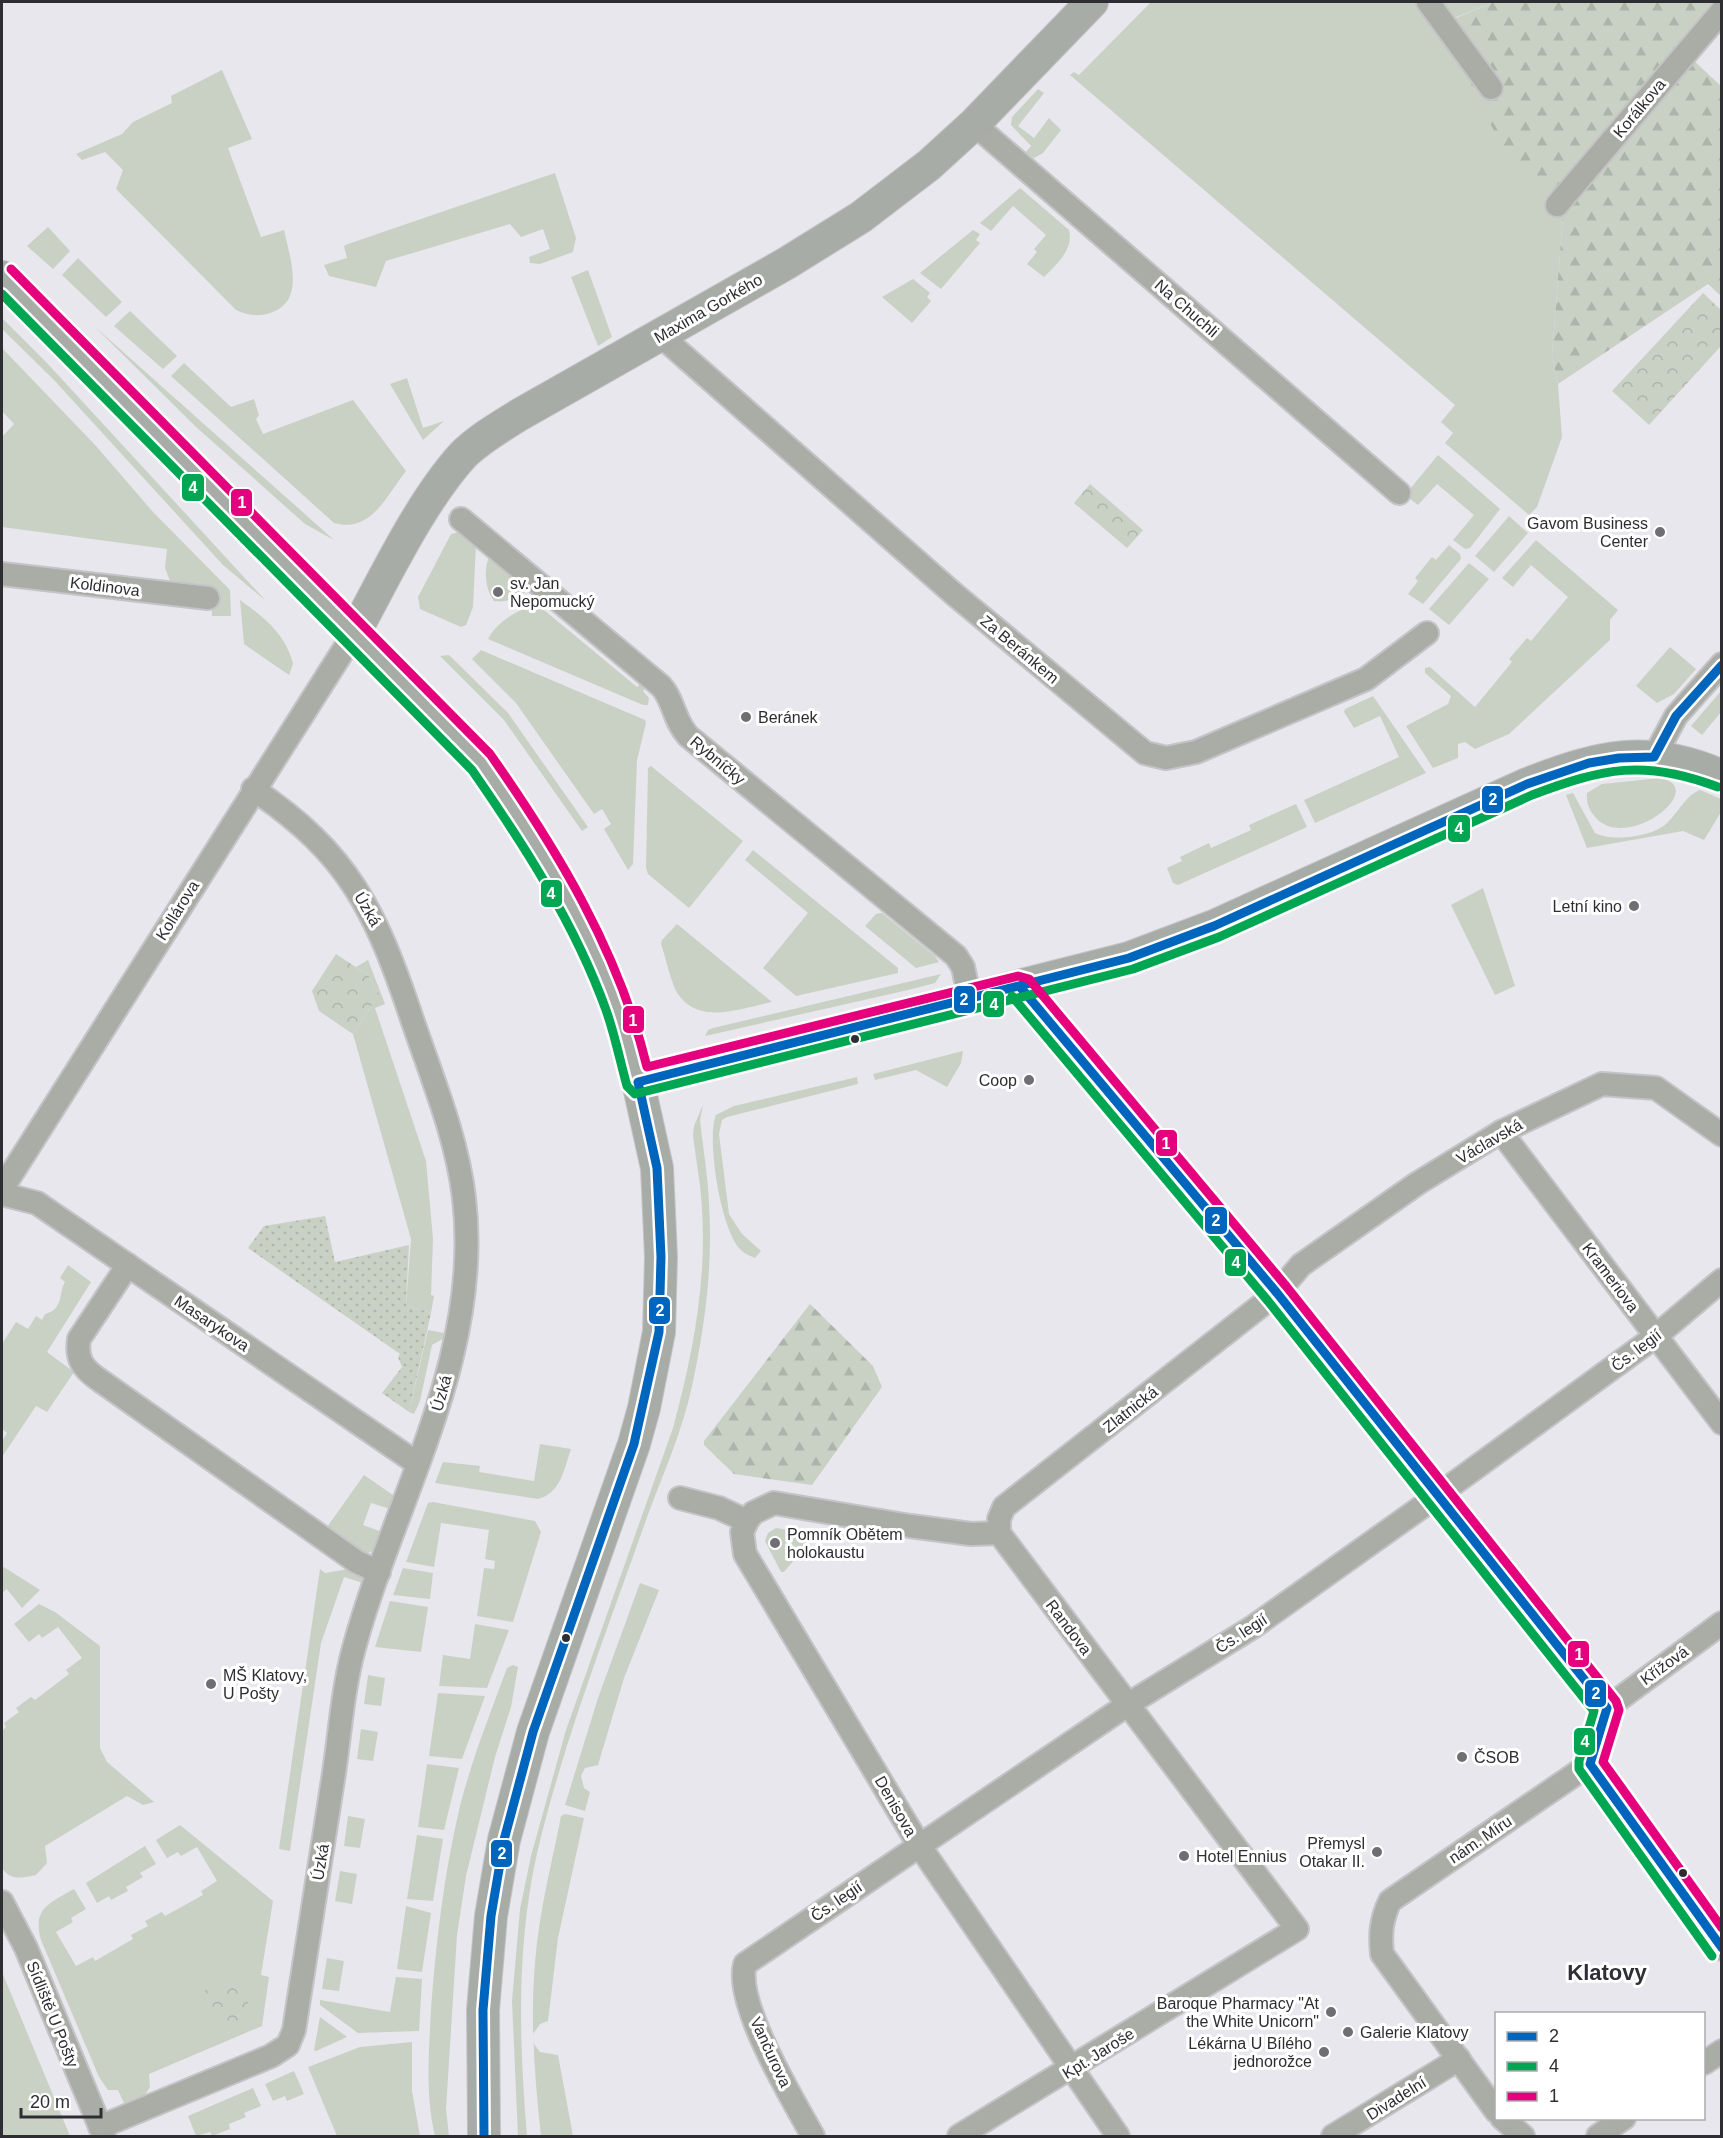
<svg xmlns="http://www.w3.org/2000/svg" width="1723" height="2138" font-family="Arial,sans-serif">
<style>
.grass{fill:#c9d1c5}
.forest{fill:url(#forest-firs)}
.park{fill:url(#park-crowns)}
.garden{fill:url(#garden-dots)}
.lines{fill:none;stroke-linecap:round;stroke-linejoin:round}
.street-casing{stroke:#c4c3c7;stroke-width:26}
.secondary-casing{stroke:#c4c3c7;stroke-width:34}
.street{stroke:#aaaca6;stroke-width:22}
.secondary{stroke:#a8aca6;stroke-width:32}
.bus-1-casing{stroke:#fff;stroke-width:14}
.bus-2-casing{stroke:#fff;stroke-width:14}
.bus-3-casing{stroke:#fff;stroke-width:14}
.bus-1{stroke:#0065bd;stroke-width:9}
.bus-2{stroke:#00a651;stroke-width:9}
.bus-3{stroke:#e5007d;stroke-width:9}
.poi-dot{fill:#6f6f73;stroke:#fff;stroke-width:2}
.bus-dot{fill:#2e2e32;stroke:#fff;stroke-width:2}
.labels{text-anchor:middle;stroke-width:6;stroke-linejoin:round;paint-order:stroke}
.street-label{font-size:16px;fill:#2e2e32;stroke:#fff}
.poi-label{font-size:16px;fill:#2e2e32;stroke:#fff;text-anchor:start}
.district-label{font-size:22px;font-weight:bold;fill:#2f2f37;stroke:#fff}
.line-badge{stroke:#fff;stroke-width:2}
.badge-label{font-size:16px;text-anchor:middle;font-weight:bold;fill:#fff}
</style>
<defs>
<pattern id="forest-firs" width="22" height="20" patternUnits="userSpaceOnUse" patternTransform="scale(1.5)"><rect width="22" height="20" fill="#c9d1c5"/><path d="M5 1l3.5 6h-7zM16 11l3.5 6h-7z" fill="#adb4aa"/></pattern>
<pattern id="park-crowns" width="20" height="18" patternUnits="userSpaceOnUse" patternTransform="scale(1.5)"><rect width="20" height="18" fill="#c9d1c5"/><path d="M2 6a3 3 0 1 1 6 0M12 15a3 3 0 1 1 6 0" fill="none" stroke="#adb4aa"/></pattern>
<pattern id="garden-dots" width="8" height="8" patternUnits="userSpaceOnUse" patternTransform="scale(1.5)"><rect width="8" height="8" fill="#c9d1c5"/><path d="M2 2h.1M6 6h.1" fill="none" stroke="#adb4aa" stroke-width="1.8" stroke-linecap="round"/></pattern>
</defs>
<rect width="100%" height="100%" fill="#e8e7ed"/>
<g class="grass">
<polygon points="1151,2 1494,2 1439,24 1563,214 1552,355 1558,384 1562,437 1537,507 1529,515 1445,443 1453,433 1441,422 1455,405 1070,75 1074,72 1079,75"/>
<path d="M222,70L252,139L228,148L261,237L284,230C289,255 306,299 273,312C259,317 249,316 236,310L116,189L123,170L105,152L82,160L76,154L122,134L133,122L172,103L171,96Z"/>
<polygon points="1038,89 1044,93 1018,126 1034,138 1049,118 1061,130 1043,153 1034,158 1025,153 1031,146 1011,125 1012,117"/>
<polygon points="555,173 576,238 573,252 540,264 530,263 529,257 550,249 543,229 521,237 510,224 386,261 376,287 329,276 324,265 347,258 344,246 348,244"/>
<path d="M1020,188L1069,230C1074,249 1057,264 1044,277L1027,264L1037,252L1034,249L1046,235L1013,206L991,231L980,223Z"/>
<polygon points="48,227 70,251 53,269 27,246"/>
<polygon points="973,230 980,234 976,240 980,243 941,289 920,273"/>
<polygon points="78,258 122,302 106,317 62,275"/>
<polygon points="588,270 612,337 598,346 571,277"/>
<polygon points="913,279 930,293 927,297 931,301 912,323 882,297"/>
<polygon points="130,311 177,356 163,369 114,326"/>
<polygon points="2,318 47,363 266,601 223,565 54,380 2,329"/>
<polygon points="94,326 334,540 305,524 195,426"/>
<polygon points="2,348 96,446 153,512 230,590 231,616 212,616 211,586 170,581 165,568 167,549 2,527 2,437 14,424 2,411"/>
<path d="M184,363L231,407L254,399L259,415L256,419L263,434L353,400L406,471C385,498 371,533 334,523L171,376Z"/>
<polygon points="407,378 423,428 444,421 423,440 390,384"/>
<polygon points="1438,455 1500,509 1470,548 1465,549 1453,540 1474,515 1437,484 1418,505 1405,495"/>
<polygon points="1509,516 1528,533 1494,572 1475,556"/>
<polygon points="459,532 476,543 473,607 466,625 461,627 420,609 418,597 451,534"/>
<polygon points="1536,540 1618,610 1610,620 1610,640 1509,734 1475,749 1465,742 1458,744 1458,758 1433,768 1406,726 1448,704 1451,696 1425,673 1425,668 1430,667 1475,707 1512,662 1509,659 1527,638 1531,641 1568,597 1531,565 1513,587 1502,578"/>
<polygon points="1449,545 1460,554 1461,559 1423,604 1408,594 1418,581 1415,578 1432,557 1436,560"/>
<path d="M490,555L529,588C520,598 508,603 494,601C485,589 483,568 490,555Z"/>
<polygon points="1469,563 1489,579 1449,625 1429,609"/>
<path d="M240,600C264,617 286,635 293,664L289,675L244,644Z"/>
<path d="M538,605L637,687L642,682L647,686L643,691L649,698L648,705H643L488,639C497,621 520,608 538,605Z"/>
<polygon points="1670,647 1696,669 1674,694 1657,703 1636,686"/>
<polygon points="481,650 645,720 646,723 637,760 633,864 628,870 604,829 611,824 602,809 594,814 516,703 472,659"/>
<polygon points="449,655 508,713 588,827 582,831 504,720 440,656"/>
<polygon points="1721,691 1721,712 1702,735 1691,726"/>
<polygon points="1373,696 1426,773 1315,823 1304,800 1399,757 1380,716 1354,728 1344,712 1345,709"/>
<polygon points="651,766 743,841 689,908 648,874 646,868 648,768"/>
<path d="M1661,778C1709,789 1627,852 1596,818C1589,810 1586,803 1587,793L1602,784Z"/>
<path d="M1700,790L1721,799V812L1704,840L1683,831L1587,848L1566,795L1573,793L1595,833C1612,842 1653,837 1667,823C1678,813 1686,795 1700,790Z"/>
<polygon points="1296,804 1307,827 1178,885 1173,883 1167,868 1182,861 1180,857 1209,843 1211,848 1251,830 1249,825"/>
<polygon points="753,850 898,968 898,973 796,996 763,968 808,913 745,860"/>
<polygon points="1483,888 1515,986 1495,995 1451,905"/>
<polygon points="882,913 935,956 939,962 916,968 865,926 876,914"/>
<path d="M677,924L772,1002C739,1009 695,1027 675,989C669,975 666,958 661,944L662,940Z"/>
<polygon points="368,960 385,1004 375,1008 426,1161 433,1239 431,1295 434,1296 431,1313 406,1305 411,1239 353,1034 379,994 368,975 356,967"/>
<polygon points="941,974 935,983 908,990 705,1036 708,1030 713,1028"/>
<polygon points="963,1051 961,1063 947,1087 916,1070 875,1080 873,1074"/>
<path d="M857,1077L858,1084L727,1117L722,1120L719,1134L729,1214L742,1234L761,1251L755,1258C751,1256 745,1254 742,1251C721,1234 706,1139 716,1115L734,1106Z"/>
<path d="M703,1105L700,1120C703,1148 708,1176 709,1204C713,1264 705,1327 692,1386C682,1433 662,1476 646,1520C608,1628 565,1737 538,1849C516,1944 519,2040 527,2136H518L512,2001L520,1909L531,1856L566,1730L673,1428C692,1358 707,1282 702,1209C701,1185 696,1160 693,1136L694,1126Z"/>
<path d="M68,1265L91,1282L47,1352L74,1372L47,1412L36,1406L2,1457V1441L7,1433L2,1429V1344L16,1322L28,1329L36,1316L42,1320L45,1314C64,1309 58,1294 65,1282L60,1278Z"/>
<polygon points="428,1330 444,1333 444,1338 432,1345 420,1401 414,1414 409,1412"/>
<path d="M540,1444L571,1449C564,1469 561,1493 538,1499L435,1483L443,1462L480,1466L479,1472L534,1481Z"/>
<path d="M364,1475L393,1495L390,1509L371,1503L363,1525L382,1532L376,1549C360,1562 338,1540 325,1530Z"/>
<polygon points="433,1502 535,1521 541,1532 513,1622 477,1616 484,1568 494,1569 495,1561 485,1559 489,1530 441,1523 434,1567 406,1562 428,1503"/>
<polygon points="776,1528 812,1534 813,1538 784,1572 781,1572 765,1541 768,1533"/>
<polygon points="2,1566 40,1590 22,1608 7,1589 2,1593"/>
<polygon points="354,1568 362,1576 363,1583 344,1577 321,1643 290,1851 279,1849 320,1569 325,1573"/>
<polygon points="403,1568 433,1573 430,1599 393,1595"/>
<polygon points="640,1583 659,1590 624,1678 598,1765 585,1768 581,1776 584,1788 590,1792 585,1811 565,1805 598,1698"/>
<polygon points="390,1601 428,1607 421,1652 375,1647"/>
<path d="M39,1604L55,1612L100,1646V1748L107,1762L154,1802L143,1805L127,1796L45,1846L47,1863L36,1875C23,1878 10,1881 2,1868V1731L6,1727L4,1723L19,1712L16,1708L31,1697L35,1700L69,1674L66,1670L82,1658L58,1627L42,1638L39,1634L29,1642L14,1624Z"/>
<polygon points="475,1624 509,1630 487,1688 439,1686 443,1655 470,1659"/>
<path d="M513,1665L518,1667L511,1707L495,1757L466,1876L457,1935L446,2109L449,2136H435C425,2094 429,2052 431,2009C436,1942 444,1873 460,1806C472,1759 490,1714 507,1668Z"/>
<polygon points="368,1675 385,1678 381,1706 364,1704"/>
<polygon points="438,1693 485,1696 462,1759 429,1756"/>
<polygon points="361,1729 378,1732 373,1761 357,1759"/>
<polygon points="427,1764 459,1768 444,1830 418,1827"/>
<path d="M565,1814L584,1818L558,1938L548,2021L540,2024L533,2034L534,2044L540,2052L558,2055L573,2136H541C534,2072 529,2008 537,1943C542,1900 553,1858 561,1816Z"/>
<polygon points="348,1816 365,1819 360,1848 344,1846"/>
<path d="M180,1825L273,1901L261,1975L269,1977L262,2026L149,2074L150,2087L145,2095L124,2103L118,2090H108L99,2077L41,1940C32,1908 50,1903 74,1889L86,1909L71,1918L73,1922L56,1932L76,1966L93,1957L95,1961L133,1939L131,1935L148,1926L145,1921L162,1912L165,1916L203,1895L201,1891L217,1881L197,1847L181,1856L178,1852L167,1858L156,1840Z"/>
<polygon points="417,1835 443,1839 433,1901 407,1899"/>
<polygon points="145,1846 156,1864 140,1873 143,1877 126,1887 128,1891 111,1900 109,1896 97,1903 86,1883"/>
<polygon points="340,1871 357,1874 352,1904 335,1901"/>
<polygon points="406,1906 431,1913 422,1972 397,1969"/>
<polygon points="327,1958 344,1961 339,1991 322,1989"/>
<polygon points="2,1972 70,2136 2,2136"/>
<polygon points="396,1977 422,1979 419,2031 358,2033 320,2005 320,2000 390,2012"/>
<polygon points="320,2017 347,2037 316,2051 314,2050"/>
<polygon points="412,2042 412,2091 420,2136 337,2136 308,2067 360,2047"/>
<polygon points="294,2071 304,2094 287,2101 285,2096 273,2101 265,2084"/>
<polygon points="253,2088 261,2106 244,2113 246,2117 229,2124 230,2129 212,2136 210,2132 196,2136 188,2116"/>
</g>
<g class="forest">
<polygon points="1494,2 1714,2 1678,46 1721,86 1721,296 1708,284 1558,384 1552,355 1563,214 1516,173 1439,25"/>
<polygon points="810,1304 873,1366 882,1387 812,1485 734,1474 704,1445 704,1441"/>
</g>
<g class="park">
<polygon points="1703,293 1721,310 1721,346 1649,425 1612,391"/>
<polygon points="1090,484 1143,530 1127,548 1074,503"/>
<polygon points="336,954 368,975 379,994 353,1034 319,1011 312,991"/>
<polygon points="236,1976 255,2018 225,2032 205,1990"/>
</g>
<polygon class="garden" points="325,1216 335,1262 409,1245 406,1305 431,1313 409,1412 382,1393 402,1367 398,1357 400,1354 248,1248 264,1226"/>
<g class="lines">
<g class="street-casing">
<g id="street">
<polyline points="1428,2 1491,88"/>
<polyline points="974,124 1399,493"/>
<polyline points="1557,205 1722,11"/>
<polyline points="661,336 954,594 1145,753 1166,758 1196,752 1366,679 1427,633"/>
<path d="M461,519L661,686C674,700 673,719 688,736L956,956L963,967L970,1000"/>
<polyline points="2,574 208,598"/>
<polyline points="1654,757 1676,716 1722,664"/>
<polyline points="1021,988 1277,1293 1607,1708 1590,1764"/>
<polyline points="1501,1132 1722,1423"/>
<polyline points="2,1189 355,632"/>
<polyline points="2,1194 37,1203 418,1464"/>
<path d="M128,1265L79,1339C76,1358 82,1368 98,1379L357,1562L379,1572"/>
<polyline points="680,1498 719,1508 747,1521"/>
<polyline points="999,1533 971,1534 910,1526 774,1503 753,1513 747,1521 742,1532 745,1554 919,1845 1118,2136"/>
<polyline points="999,1533 999,1519 1004,1507 1277,1293 1301,1265 1418,1183 1501,1132 1602,1084 1656,1088 1722,1135"/>
<polyline points="1607,1708 1722,1623"/>
<polyline points="1590,1764 1722,1949"/>
<polyline points="2,1902 26,1948 104,2136"/>
<polyline points="1704,2063 1722,2051"/>
<path d="M1496,2111L1382,1954C1380,1934 1381,1920 1390,1901L1590,1764"/>
<polyline points="1502,2118 1523,2136"/>
<path d="M100,2127L271,2056L288,2045L294,2030C307,1945 320,1859 334,1773C340,1732 343,1688 354,1648C394,1500 483,1357 464,1198C457,1137 432,1078 412,1019C376,912 350,854 253,789"/>
<path d="M813,2136C793,2100 734,2003 745,1964L1127,1705L1253,1627L1423,1506L1656,1336L1722,1280"/>
<polyline points="959,2136 1297,1929 999,1533"/>
<polyline points="1333,2136 1459,2059"/>
<polyline points="1598,2136 1624,2118"/>
</g>
</g>
<g class="secondary-casing">
<g id="secondary">
<polyline points="2,277 481,762 524,823 554,873 581,924 617,1006 638,1082 657,1168 661,1257 659,1332 644,1408 634,1444 533,1732 504,1840 491,1916 483,2010 484,2136"/>
<path d="M355,632C385,577 421,501 463,455C479,439 500,427 519,415L787,263L861,217L929,165L974,124L1092,2"/>
<path d="M638,1082L1129,958L1214,926L1527,784C1599,756 1647,743 1722,776"/>
</g>
</g>
<use href="#street" class="street"/>
<use href="#secondary" class="secondary"/>
<g class="bus-1-casing">
<g id="bus-1">
<polyline points="1021,988 1277,1293 1607,1708 1590,1764 1722,1948"/>
<polyline points="484,2136 483,2010 491,1916 504,1840 533,1732 634,1444 659,1332 661,1257 657,1168 638,1082 1129,958 1214,926 1527,784 1589,763 1619,758 1654,757 1676,716 1722,665"/>
</g>
</g>
<g class="bus-2-casing">
<g id="bus-2">
<path d="M2,294L472,770C524,845 575,924 606,1010C615,1035 620,1061 627,1086L635,1094L1133,969L1219,937L1532,795C1604,768 1644,759 1718,787"/>
<polyline points="1012,996 1268,1301 1594,1711 1579,1761 1579,1769 1712,1956"/>
</g>
</g>
<g class="bus-3-casing">
<path id="bus-3" d="M11,269L490,754C558,851 619,952 647,1067L1018,976L1029,979L1286,1286L1616,1701L1619,1710L1603,1762L1722,1928"/>
</g>
<use href="#bus-1" class="bus-1"/>
<use href="#bus-2" class="bus-2"/>
<use href="#bus-3" class="bus-3"/>
</g>
<g class="poi-dot">
<circle cx="1660" cy="532" r="6"/>
<circle cx="498" cy="592" r="6"/>
<circle cx="746" cy="717" r="6"/>
<circle cx="1634" cy="906" r="6"/>
<circle cx="1029" cy="1080" r="6"/>
<circle cx="775" cy="1543" r="6"/>
<circle cx="211" cy="1684" r="6"/>
<circle cx="1462" cy="1757" r="6"/>
<circle cx="1377" cy="1852" r="6"/>
<circle cx="1184" cy="1856" r="6"/>
<circle cx="1331" cy="2012" r="6"/>
<circle cx="1348" cy="2032" r="6"/>
<circle cx="1324" cy="2052" r="6"/>
</g>
<g class="bus-dot">
<circle cx="855" cy="1039" r="5"/>
<circle cx="566" cy="1638" r="5"/>
<circle cx="1683" cy="1873" r="5"/>
</g>
<g class="labels">
<g class="street-label">
<text transform="translate(1639 108) rotate(-50)" y="6">Korálkova</text>
<text transform="translate(708 308) rotate(-30)" y="6">Maxima Gorkého</text>
<text transform="translate(1187 308) rotate(41)" y="6">Na Chuchli</text>
<text transform="translate(105 586) rotate(7)" y="6">Koldinova</text>
<text transform="translate(1020 649) rotate(40)" y="6">Za Beránkem</text>
<text transform="translate(718 760) rotate(40)" y="6">Rybníčky</text>
<text transform="translate(368 909) rotate(60)" y="6">Úzká</text>
<text transform="translate(177 910) rotate(-58)" y="6">Kollárova</text>
<text transform="translate(1489 1141) rotate(-30)" y="6">Václavská</text>
<text transform="translate(1611 1277) rotate(53)" y="6">Krameriova</text>
<text transform="translate(212 1323) rotate(34)" y="6">Masarykova</text>
<text transform="translate(1636 1350) rotate(-37)" y="6">Čs. legií</text>
<text transform="translate(441 1393) rotate(-74)" y="6">Úzká</text>
<text transform="translate(1130 1409) rotate(-38)" y="6">Zlatnická</text>
<text transform="translate(1069 1627) rotate(53)" y="6">Randova</text>
<text transform="translate(1241 1633) rotate(-33)" y="6">Čs. legií</text>
<text transform="translate(1664 1665) rotate(-36)" y="6">Křížová</text>
<text transform="translate(896 1806) rotate(60)" y="6">Denisova</text>
<text transform="translate(1480 1839) rotate(-34)" y="6">nám. Míru</text>
<text transform="translate(320 1862) rotate(-81)" y="6">Úzká</text>
<text transform="translate(836 1901) rotate(-34)" y="6">Čs. legií</text>
<text transform="translate(53 2014) rotate(68)" y="6">Sídliště U Pošty</text>
<text transform="translate(771 2052) rotate(65)" y="6">Vančurova</text>
<text transform="translate(1098 2053) rotate(-32)" y="6">Kpt. Jaroše</text>
<text transform="translate(1396 2098) rotate(-32)" y="6">Divadelní</text>
</g>
<g class="poi-label">
<text x="1648" y="529" text-anchor="end">Gavom Business<tspan x="1648" dy="18">Center</tspan></text>
<text x="510" y="589">sv. Jan<tspan x="510" dy="18">Nepomucký</tspan></text>
<text x="758" y="723">Beránek</text>
<text x="1622" y="912" text-anchor="end">Letní kino</text>
<text x="1017" y="1086" text-anchor="end">Coop</text>
<text x="787" y="1540">Pomník Obětem<tspan x="787" dy="18">holokaustu</tspan></text>
<text x="223" y="1681">MŠ Klatovy,<tspan x="223" dy="18">U Pošty</tspan></text>
<text x="1474" y="1763">ČSOB</text>
<text x="1365" y="1849" text-anchor="end">Přemysl<tspan x="1365" dy="18">Otakar II.</tspan></text>
<text x="1196" y="1862">Hotel Ennius</text>
<text x="1319" y="2009" text-anchor="end">Baroque Pharmacy "At<tspan x="1319" dy="18">the White Unicorn"</tspan></text>
<text x="1360" y="2038">Galerie Klatovy</text>
<text x="1312" y="2049" text-anchor="end">Lékárna U Bílého<tspan x="1312" dy="18">jednorožce</tspan></text>
</g>
<g class="district-label">
<text x="1607" y="1980">Klatovy</text>
</g>
</g>
<g class="line-badge">
<rect x="181" y="473" width="24" height="29" rx="6" fill="#00a651"/>
<rect x="230" y="488" width="23" height="29" rx="6" fill="#e5007d"/>
<rect x="1481" y="785" width="23" height="29" rx="6" fill="#0065bd"/>
<rect x="1447" y="814" width="24" height="29" rx="6" fill="#00a651"/>
<rect x="540" y="879" width="23" height="29" rx="6" fill="#00a651"/>
<rect x="953" y="985" width="23" height="29" rx="6" fill="#0065bd"/>
<rect x="982" y="990" width="23" height="28" rx="6" fill="#00a651"/>
<rect x="622" y="1005" width="23" height="29" rx="6" fill="#e5007d"/>
<rect x="1155" y="1129" width="23" height="28" rx="6" fill="#e5007d"/>
<rect x="1204" y="1206" width="24" height="29" rx="6" fill="#0065bd"/>
<rect x="1224" y="1248" width="23" height="29" rx="6" fill="#00a651"/>
<rect x="648" y="1296" width="23" height="29" rx="6" fill="#0065bd"/>
<rect x="1567" y="1640" width="23" height="28" rx="6" fill="#e5007d"/>
<rect x="1584" y="1679" width="23" height="29" rx="6" fill="#0065bd"/>
<rect x="1573" y="1727" width="23" height="29" rx="6" fill="#00a651"/>
<rect x="490" y="1839" width="23" height="29" rx="6" fill="#0065bd"/>
</g>
<g class="badge-label">
<text x="193" y="493">4</text>
<text x="242" y="508">1</text>
<text x="1493" y="805">2</text>
<text x="1459" y="834">4</text>
<text x="551" y="899">4</text>
<text x="964" y="1005">2</text>
<text x="994" y="1010">4</text>
<text x="633" y="1026">1</text>
<text x="1166" y="1149">1</text>
<text x="1216" y="1226">2</text>
<text x="1236" y="1268">4</text>
<text x="660" y="1316">2</text>
<text x="1579" y="1660">1</text>
<text x="1596" y="1699">2</text>
<text x="1585" y="1747">4</text>
<text x="502" y="1859">2</text>
</g>
<rect width="1723" height="2138" fill="none" stroke="#2e2e32" stroke-width="6"/>
<rect x="1495" y="2012" width="210" height="108" fill="#ffffff" stroke="#ababad" stroke-width="1.5"/>
<rect x="1507" y="2032" width="30" height="9" fill="#0065bd" stroke="#ababad" stroke-width="1.5"/>
<text x="1549" y="2042" font-size="18" fill="#2e2e32">2</text>
<rect x="1507" y="2062" width="30" height="9" fill="#00a651" stroke="#ababad" stroke-width="1.5"/>
<text x="1549" y="2072" font-size="18" fill="#2e2e32">4</text>
<rect x="1507" y="2092" width="30" height="9" fill="#e5007d" stroke="#ababad" stroke-width="1.5"/>
<text x="1549" y="2102" font-size="18" fill="#2e2e32">1</text>
<path d="M21 2108v9h80v-9" fill="none" stroke="#2e2e32" stroke-width="3"/>
<text x="30" y="2108" font-size="18" fill="#2e2e32" stroke="#ffffff" stroke-width="4.5" paint-order="stroke">20 m</text>
</svg>
